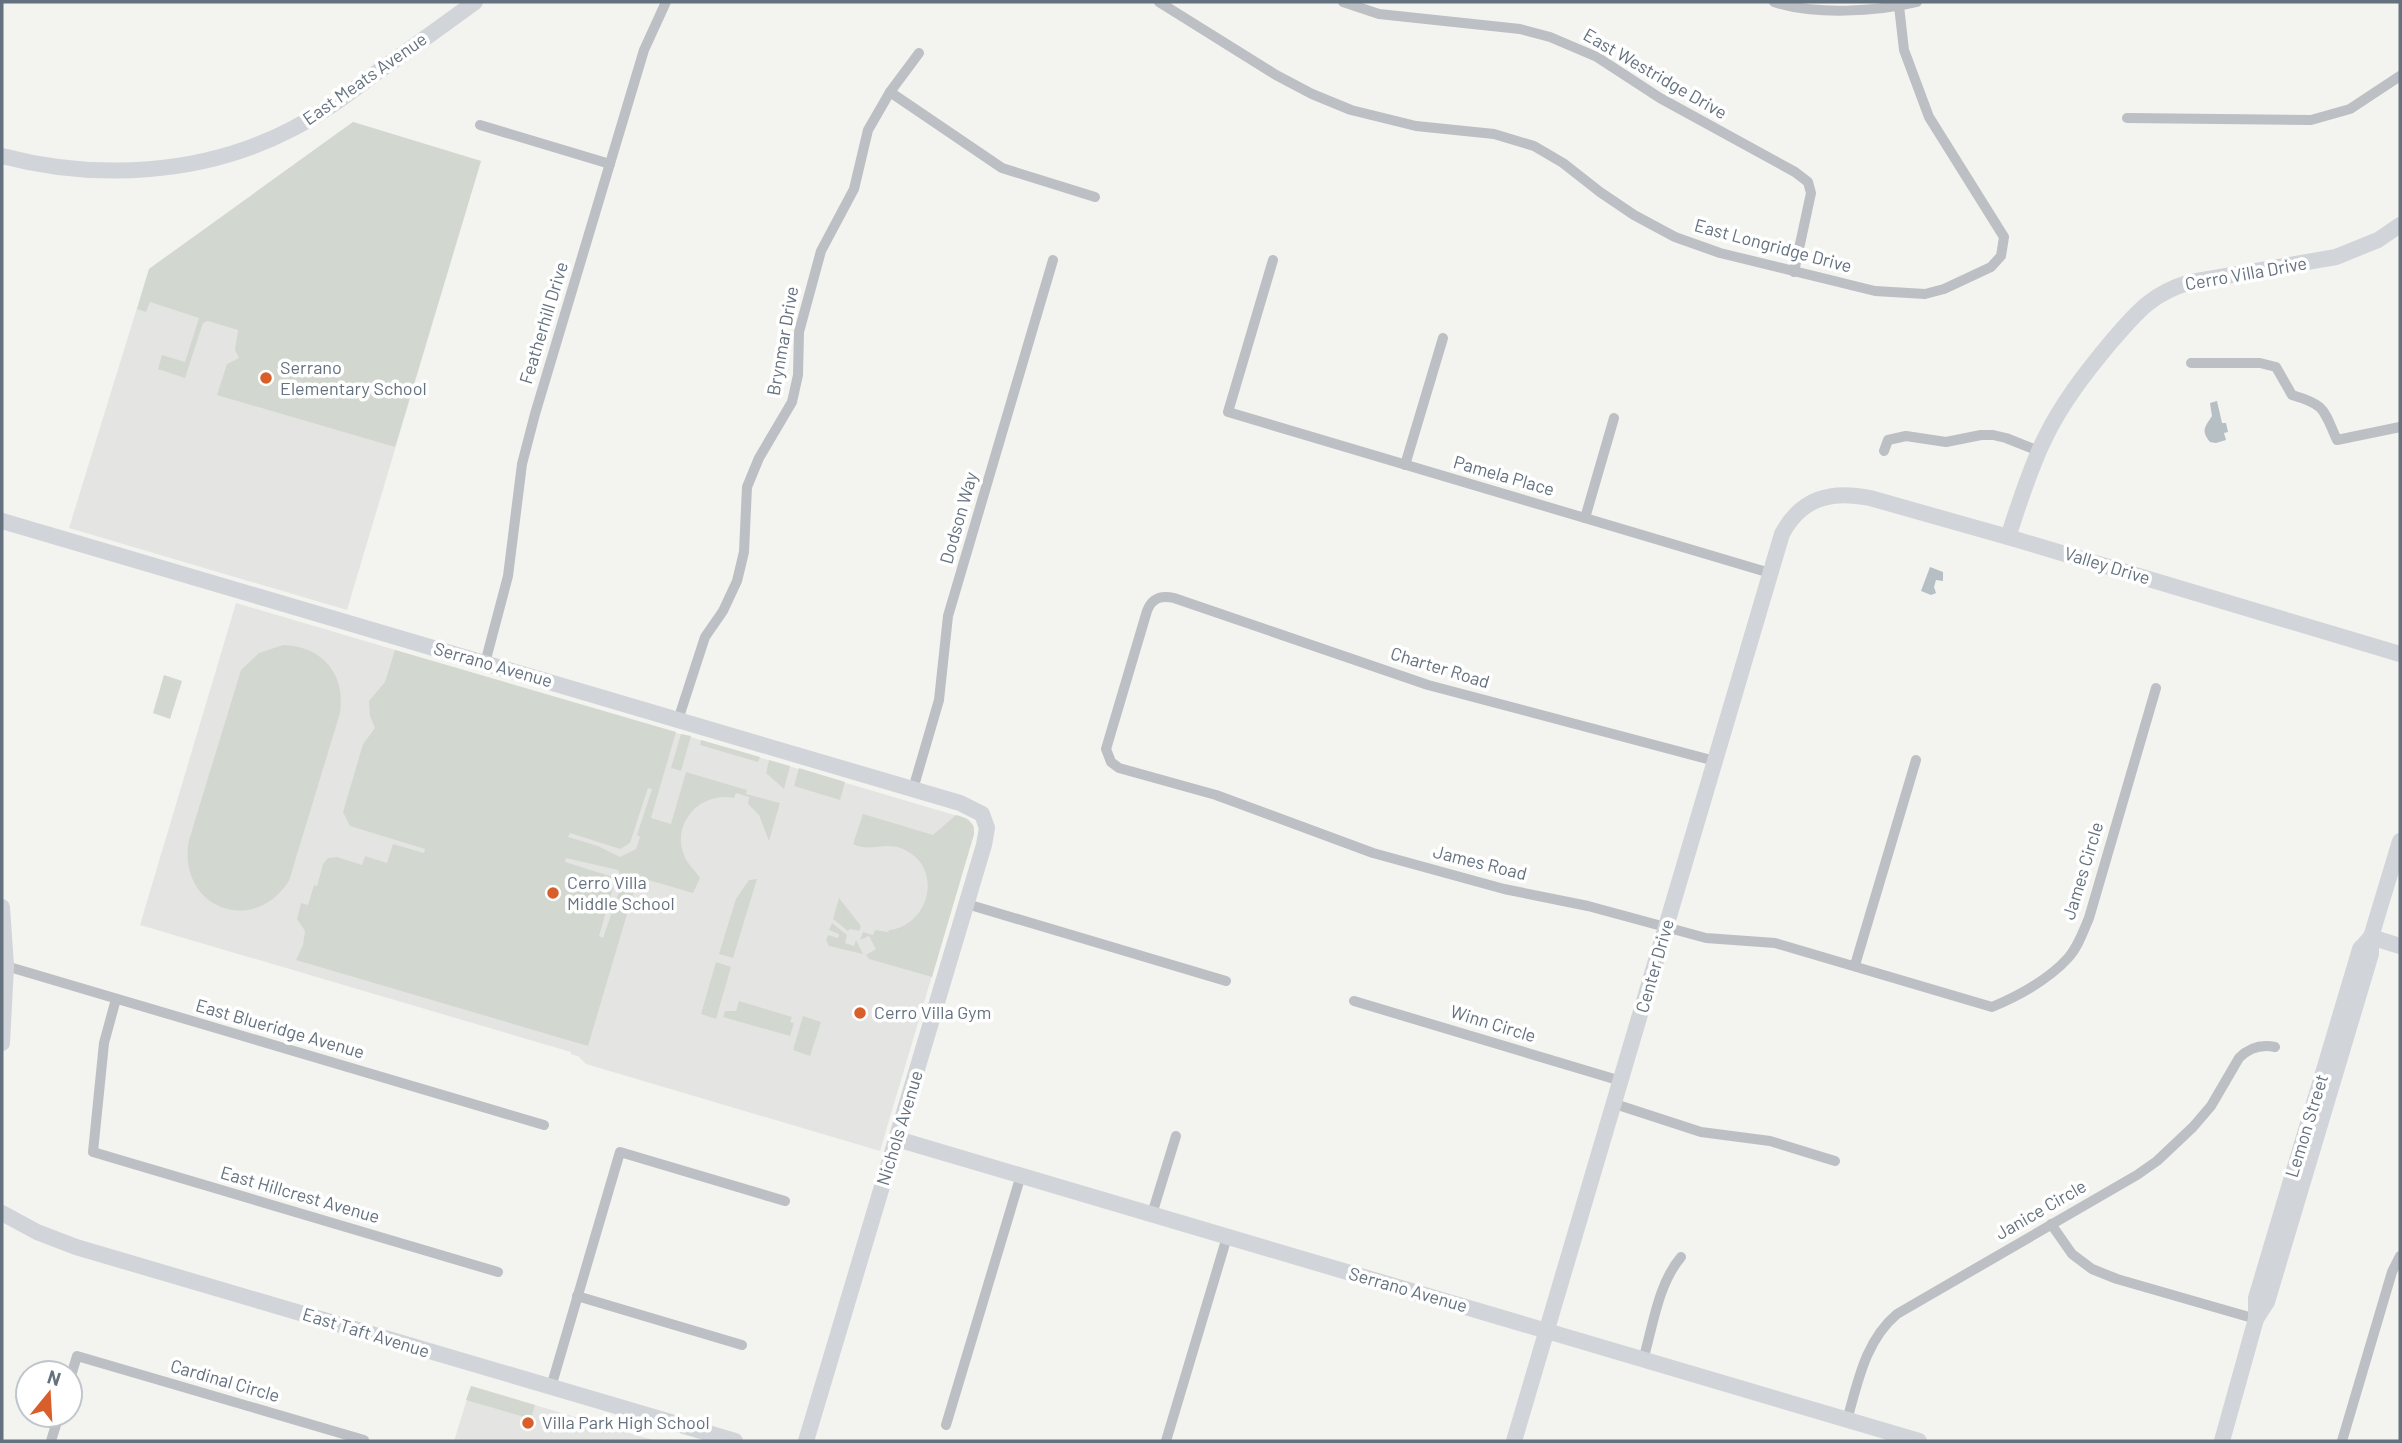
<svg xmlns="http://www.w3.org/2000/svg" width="2402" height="1443" font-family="Barlow,sans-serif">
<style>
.built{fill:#e4e5e3}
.green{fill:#d2d8cf;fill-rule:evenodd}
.water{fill:#b5bfc4}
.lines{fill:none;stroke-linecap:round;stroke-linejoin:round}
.street{stroke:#bcbfc3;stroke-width:10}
.secondary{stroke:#d1d5d9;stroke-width:16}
.poi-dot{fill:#d85f2b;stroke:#fff;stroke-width:2.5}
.labels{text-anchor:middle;stroke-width:7;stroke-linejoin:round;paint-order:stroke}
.street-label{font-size:18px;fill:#64717f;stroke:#fff}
.poi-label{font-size:18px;fill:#64717f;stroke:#fff;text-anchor:start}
</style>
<rect width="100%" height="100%" fill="#f3f3ef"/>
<g class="built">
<polygon points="353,122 481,161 347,610 69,528 149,269"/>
<polygon points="236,603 968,819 974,826 974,834 880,1151 586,1064 578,1056 571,1054 571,1052 140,925"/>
<polygon points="471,1386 656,1441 454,1441"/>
</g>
<g class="green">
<polygon points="353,122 481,161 395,447 217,395 227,364 239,358 235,350 238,330 208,321 203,323 185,378 158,369 162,355 185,362 199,318 150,302 146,312 137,309 149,269"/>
<path d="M283,645C322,646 346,674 340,713L289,881C252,938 176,906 189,840L241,670L259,653Z"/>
<path d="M395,650L676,732L651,818L671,824L686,772L747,790L746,794L780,803L769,841L759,815L748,804L749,797L736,793L734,798C701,791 671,823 684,855C687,864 695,870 700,878L693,893L638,877L588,1046L296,960L303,945L305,931L297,919L301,903L308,905L314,885L317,886L323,864L328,858L337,857L362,865L365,856L387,863L393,844L424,853L425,849L350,826L343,812L363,744L375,728L370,716L369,701L385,682ZM648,788L652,789L637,835L640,837L636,849L620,857L598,846L568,837L570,833L620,849L630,843ZM566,858L618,870L623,880L603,938L599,936L615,881L613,877L565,862Z"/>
<polygon points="164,675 182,681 170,719 153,713"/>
<polygon points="681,734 691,736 681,771 671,768"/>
<polygon points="701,740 760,757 758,762 700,745"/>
<polygon points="769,760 790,766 784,789 766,773"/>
<polygon points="799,768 845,782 840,800 794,786"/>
<path d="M863,814L933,835L956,815C967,818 975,822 974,834L932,977L869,959L866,955L876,949L869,936L860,940L863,932L873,935L875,930L888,932L889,930C929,926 944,869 905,850C886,840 871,853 853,844Z"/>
<polygon points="757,879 733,958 719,954 736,899 749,880"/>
<polygon points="839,898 861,926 859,931 850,929 848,931 833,919"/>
<polygon points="832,923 847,935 845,943 854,946 856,940 863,954 829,946 826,940 828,935 838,938 839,934 829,930"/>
<polygon points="716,962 731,967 716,1019 701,1014"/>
<polygon points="739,1001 792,1017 790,1022 794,1023 790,1036 723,1017 725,1011 736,1011"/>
<polygon points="803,1016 821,1022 810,1056 793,1050"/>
<polygon points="471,1386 535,1405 531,1419 466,1400"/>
</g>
<g class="water">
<path d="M2217,401L2222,423H2226L2228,432L2224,433L2226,440L2216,443L2210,442C2200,430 2206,426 2212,416L2210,403Z"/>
<polygon points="1930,567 1943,572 1943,581 1936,580 1934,587 1936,593 1931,595 1921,591"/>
</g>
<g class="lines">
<g class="street">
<polyline points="1159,2 1276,75 1312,94 1351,110 1416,126 1494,134 1534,146 1563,163 1600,192 1634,215 1675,237 1720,253 1875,291 1925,294 1944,289 1991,267 2001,256 2004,237 1929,117 1904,50 1899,6"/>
<polyline points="1343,2 1379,14 1520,29 1550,37 1597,57 1660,98 1795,172 1808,182 1811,193 1794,272"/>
<path d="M1774,2C1814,15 1876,12 1917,2"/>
<polyline points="890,92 1002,168 1095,197"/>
<polyline points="2127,118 2311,120 2350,109 2400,76"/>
<polyline points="480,125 610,164"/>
<polyline points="1273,260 1228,412 1770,573"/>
<path d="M2191,363H2260L2276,367L2292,395C2326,405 2323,409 2337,440L2400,427"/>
<polyline points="1884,451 1888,440 1906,436 1946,442 1981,435 1993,435 2006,438 2039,451"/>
<polyline points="1405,465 1443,338"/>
<polyline points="1585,518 1614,418"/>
<polyline points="485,663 508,576 522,464 535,414 644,50 666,2"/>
<polyline points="678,720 705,637 723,611 737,581 744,552 747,487 759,458 792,402 798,375 799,332 821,251 854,189 868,130 890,92 919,53"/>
<path d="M1715,761L1428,685L1174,598C1161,595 1152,598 1147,611L1106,749L1111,762L1119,768L1216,795L1373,853L1504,889L1588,906L1706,938L1775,943L1992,1007C2018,996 2049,979 2068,958C2078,947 2083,932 2089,918L2156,688"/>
<polyline points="913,789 939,700 948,616 1053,260"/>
<polyline points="967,904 1226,981"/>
<polyline points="1855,965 1916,760"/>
<polyline points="6,966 544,1125"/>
<polyline points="116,999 104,1043 93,1152 498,1272"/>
<polyline points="1354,1001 1621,1081"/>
<polyline points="1615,1104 1701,1132 1770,1141 1835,1161"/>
<polyline points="1152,1214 1176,1136"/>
<polyline points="2051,1224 2072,1254 2092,1269 2117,1279 2256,1319"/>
<polyline points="577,1296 742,1345"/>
<path d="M1643,1360C1653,1326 1658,1284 1681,1257"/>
<polyline points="70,1379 77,1356 364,1440"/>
<polyline points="551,1387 620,1152 785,1201"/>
<path d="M1847,1420C1858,1382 1865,1341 1897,1314L2137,1175L2157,1161L2193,1127L2211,1106L2239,1058C2249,1048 2260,1044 2275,1047"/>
<polyline points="946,1425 1021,1175"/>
<polyline points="51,1441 59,1415"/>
<polyline points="1166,1441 1227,1237"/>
<polyline points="2342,1441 2392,1272 2400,1256"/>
</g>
<g class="secondary">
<path d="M2,156C97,181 204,175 292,129C322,114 349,93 376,73C409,50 442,26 475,2"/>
<polyline points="2,521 960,803 982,814 987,828 984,845 806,1441"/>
<path d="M2008,537C2019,504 2029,471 2044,440C2061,404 2086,372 2111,342C2137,312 2152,293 2191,282L2336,257L2378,240L2400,225"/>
<polyline points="2,907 6,966 2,1043"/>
<polyline points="2371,937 2400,946"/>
<polyline points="897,1139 1919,1441"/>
<polyline points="2,1213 37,1232 76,1247 735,1441"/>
<polyline points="2256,1319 2256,1298 2360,949 2371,937"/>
<path d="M1514,1441L1782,534C1801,498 1831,490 1870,498L2008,537L2400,654"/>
<polyline points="2222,1441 2256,1319 2267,1302 2371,954 2371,937 2400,841"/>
</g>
</g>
<g class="poi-dot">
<circle cx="266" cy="378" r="7"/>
<circle cx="553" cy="893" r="7"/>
<circle cx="860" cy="1013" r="7"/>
<circle cx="528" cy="1423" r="7"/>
</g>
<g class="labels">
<g class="street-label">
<text transform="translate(1655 74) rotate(30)" y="6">East Westridge Drive</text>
<text transform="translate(365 79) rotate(-35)" y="6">East Meats Avenue</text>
<text transform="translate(1773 246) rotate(15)" y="6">East Longridge Drive</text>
<text transform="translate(2246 274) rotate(-10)" y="6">Cerro Villa Drive</text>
<text transform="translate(544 323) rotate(-73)" y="6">Featherhill Drive</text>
<text transform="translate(783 341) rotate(-80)" y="6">Brynmar Drive</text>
<text transform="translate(1504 476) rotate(16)" y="6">Pamela Place</text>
<text transform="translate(959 518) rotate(-74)" y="6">Dodson Way</text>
<text transform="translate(2107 566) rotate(17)" y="6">Valley Drive</text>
<text transform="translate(493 665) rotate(16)" y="6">Serrano Avenue</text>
<text transform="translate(1440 668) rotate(17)" y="6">Charter Road</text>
<text transform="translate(1480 863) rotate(14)" y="6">James Road</text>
<text transform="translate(2083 871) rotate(-73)" y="6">James Circle</text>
<text transform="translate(1655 966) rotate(-74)" y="6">Center Drive</text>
<text transform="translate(1493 1024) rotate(17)" y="6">Winn Circle</text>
<text transform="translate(280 1029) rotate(16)" y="6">East Blueridge Avenue</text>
<text transform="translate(2307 1126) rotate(-73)" y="6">Lemon Street</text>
<text transform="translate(900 1128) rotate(-73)" y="6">Nichols Avenue</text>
<text transform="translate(300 1195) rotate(16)" y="6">East Hillcrest Avenue</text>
<text transform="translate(2041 1210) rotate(-30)" y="6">Janice Circle</text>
<text transform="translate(1408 1290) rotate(16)" y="6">Serrano Avenue</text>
<text transform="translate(366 1333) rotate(17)" y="6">East Taft Avenue</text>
<text transform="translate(225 1381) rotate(16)" y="6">Cardinal Circle</text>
</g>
<g class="poi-label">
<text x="280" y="374">Serrano<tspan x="280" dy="21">Elementary School</tspan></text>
<text x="567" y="889">Cerro Villa<tspan x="567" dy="21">Middle School</tspan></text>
<text x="874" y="1019">Cerro Villa Gym</text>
<text x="542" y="1429">Villa Park High School</text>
</g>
</g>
<rect width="2402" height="1443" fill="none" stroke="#64717f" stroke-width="7"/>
<g transform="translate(49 1394) rotate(18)"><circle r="33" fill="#ffffff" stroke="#c1c6cc" stroke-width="2"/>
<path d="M0-5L12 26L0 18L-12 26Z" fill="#d85f2b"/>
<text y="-10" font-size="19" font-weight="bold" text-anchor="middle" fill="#64717f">N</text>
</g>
</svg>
